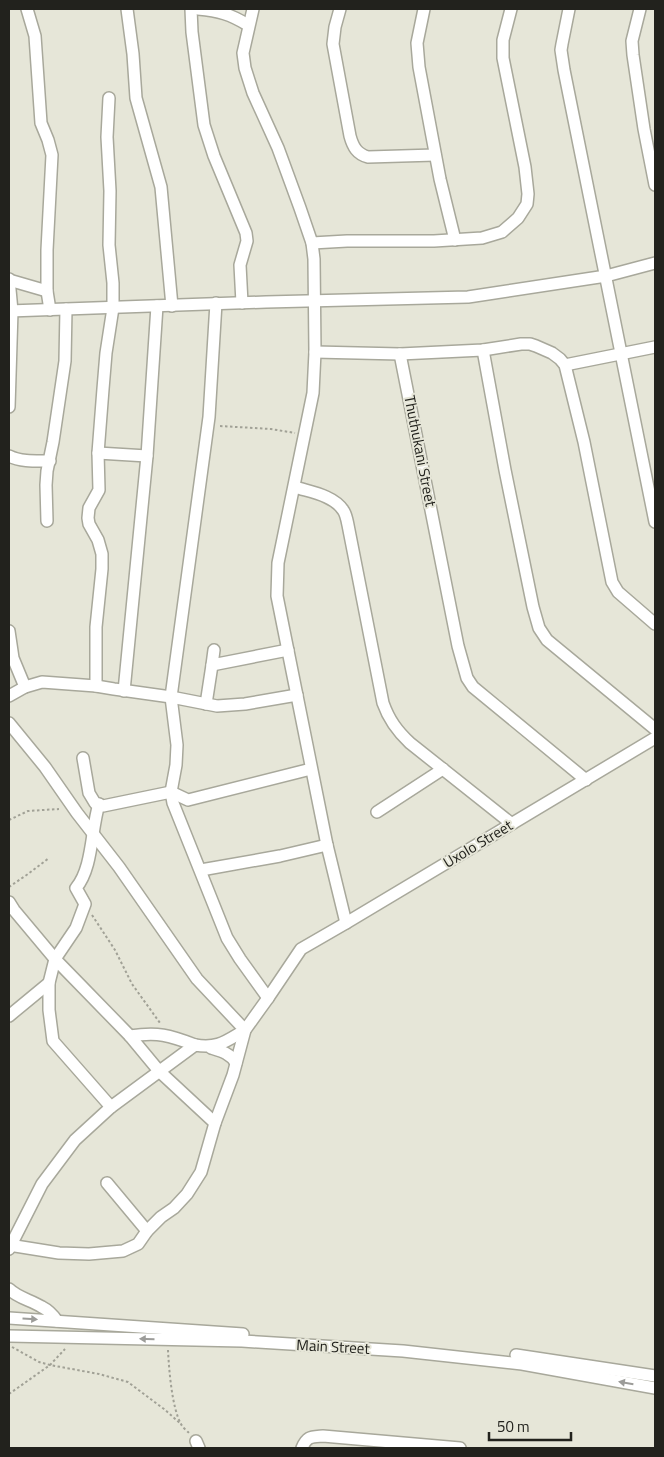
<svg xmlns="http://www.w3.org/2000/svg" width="664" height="1457" font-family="'Titillium Web',sans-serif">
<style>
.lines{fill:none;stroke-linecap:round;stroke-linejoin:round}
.minor-casing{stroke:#a8a89b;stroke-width:14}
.path{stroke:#a1a196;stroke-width:2;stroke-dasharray:2.5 2.5;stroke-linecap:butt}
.minor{stroke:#fff;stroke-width:11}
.oneway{fill:#9c9c99}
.labels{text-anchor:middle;stroke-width:4;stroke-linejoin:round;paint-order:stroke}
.street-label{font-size:15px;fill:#22221d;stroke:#e6e6d8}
</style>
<rect width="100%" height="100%" fill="#e6e6d8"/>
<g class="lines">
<g class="minor-casing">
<g id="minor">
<polyline points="27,9 35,36 41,123 48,140 52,155 47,250 47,291 50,310"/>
<polyline points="127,9 133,54 136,98 161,187 172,306"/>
<polyline points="191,9 192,32 204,125 214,156 246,233 247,241 240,265 242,303"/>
<path d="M198,9C219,11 230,14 248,25"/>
<polyline points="253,9 243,53 245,68 253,93 278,148 300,208 312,243 314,259 315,352 313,393 278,563 277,596 327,845 346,923"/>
<path d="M340,9L335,27L333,44L350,136C353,147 357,154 368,157L435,155"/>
<polyline points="424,9 417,43 419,67 440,179 455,240"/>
<polyline points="569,9 562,44 561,50 564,70 655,522"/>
<polyline points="640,9 632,41 633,55 644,129 655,185"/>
<polyline points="312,243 347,241 434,241 482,238 502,232 518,218 527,204 528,194 525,167 503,58 503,40 511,9"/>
<polyline points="9,279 12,311 9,407"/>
<polyline points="9,280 47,291"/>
<polyline points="216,303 209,417 171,697 177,745 176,765 171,792 173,803 227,938 240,959 268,998"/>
<polyline points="9,311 266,302 468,297 606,276 655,263"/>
<polyline points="483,350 505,470 533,607 539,628 547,640 655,729"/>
<polyline points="315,352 400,354 483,350 521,344 530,344 536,346 552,353 560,359 565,365 584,442 612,582 618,592 655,624"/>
<polyline points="400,354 458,646 467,678 473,687 586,780"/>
<polyline points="565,365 655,347"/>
<polyline points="98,453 147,456"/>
<path d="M9,456C21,462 36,461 50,461"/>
<path d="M295,487C310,492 333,495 343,510C346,514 347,520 348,525L383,703C389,720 397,731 410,743L512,824"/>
<polyline points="47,521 46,485 47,471 53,442 65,361 66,309"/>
<polyline points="9,631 13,658 25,687"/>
<polyline points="214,650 212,665 288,650"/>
<polyline points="96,686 96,627 102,569 102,554 98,540 89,524 88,518 89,508 99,490 98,453 103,389 106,353 113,308 113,283 109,245 110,191 107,137 109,98"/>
<polyline points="124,691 147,456 157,306"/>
<polyline points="9,696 25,687 42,682 96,686 114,689 171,697 217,706 245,704 297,695"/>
<polyline points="206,704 212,665"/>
<path d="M9,723L45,767L77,813L119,867L197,979L245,1030C226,1041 218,1049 195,1045L111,1107L75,1140L42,1184L9,1249"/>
<polyline points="83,758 89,793 95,803 103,806 171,792 188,800 311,769"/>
<path d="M99,804C91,829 93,868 76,888L85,904L76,928L55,959L49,983V1010L53,1041L111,1107"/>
<polyline points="377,812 443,769"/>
<polyline points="201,870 280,856 327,845"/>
<polyline points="9,902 14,910 55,959 130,1036 159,1071 215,1123"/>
<polyline points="9,1016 49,983"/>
<path d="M130,1036C158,1032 169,1035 195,1045"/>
<path d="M211,1048C221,1051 230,1053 236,1063"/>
<polyline points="107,1183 147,1231"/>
<polyline points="9,1245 59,1253 89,1254 123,1251 138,1244 147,1231 161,1217 174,1208 187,1194 201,1172 215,1123 233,1075 245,1030 268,998 301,949 346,923 655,738"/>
<path d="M9,1289C18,1298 31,1300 42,1307C48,1310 53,1315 57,1321"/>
<polyline points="9,1318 243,1334"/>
<polyline points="9,1336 242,1341 403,1351 522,1364 655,1388"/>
<polyline points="516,1355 655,1376"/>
<polyline points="196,1441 199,1448"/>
<path d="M302,1448C307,1436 311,1437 323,1436L460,1448"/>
</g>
</g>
<g class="path">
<polyline points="220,426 271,429 295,433"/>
<polyline points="9,820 28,811 59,809"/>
<polyline points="9,887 28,874 49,858"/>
<polyline points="92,915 115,950 132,984 160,1023"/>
<polyline points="12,1347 39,1362 50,1365 99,1374 128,1382 164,1409 181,1424"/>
<path d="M168,1350C169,1370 172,1408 181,1424C183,1428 187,1431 189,1433"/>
<polyline points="9,1394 50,1365 65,1349"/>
</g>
<use href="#minor" class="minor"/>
</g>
<defs><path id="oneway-solid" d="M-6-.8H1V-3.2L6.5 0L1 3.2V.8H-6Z" transform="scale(1.25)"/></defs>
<g class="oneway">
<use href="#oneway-solid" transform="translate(30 1319) rotate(3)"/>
<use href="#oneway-solid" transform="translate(147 1339) rotate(-179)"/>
<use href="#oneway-solid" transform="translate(626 1383) rotate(-170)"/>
</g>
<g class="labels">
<g class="street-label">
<text transform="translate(420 451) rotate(79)" y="5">Thuthukani Street</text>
<text transform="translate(478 844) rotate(-31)" y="5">Uxolo Street</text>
<text transform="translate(333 1347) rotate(3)" y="5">Main Street</text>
</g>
</g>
<rect width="664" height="1457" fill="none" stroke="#22221d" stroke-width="20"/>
<path d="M489 1432v8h82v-8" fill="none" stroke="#22221d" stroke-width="2.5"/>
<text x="497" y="1432" font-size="15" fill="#22221d" stroke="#e6e6d8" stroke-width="4" paint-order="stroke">50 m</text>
</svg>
